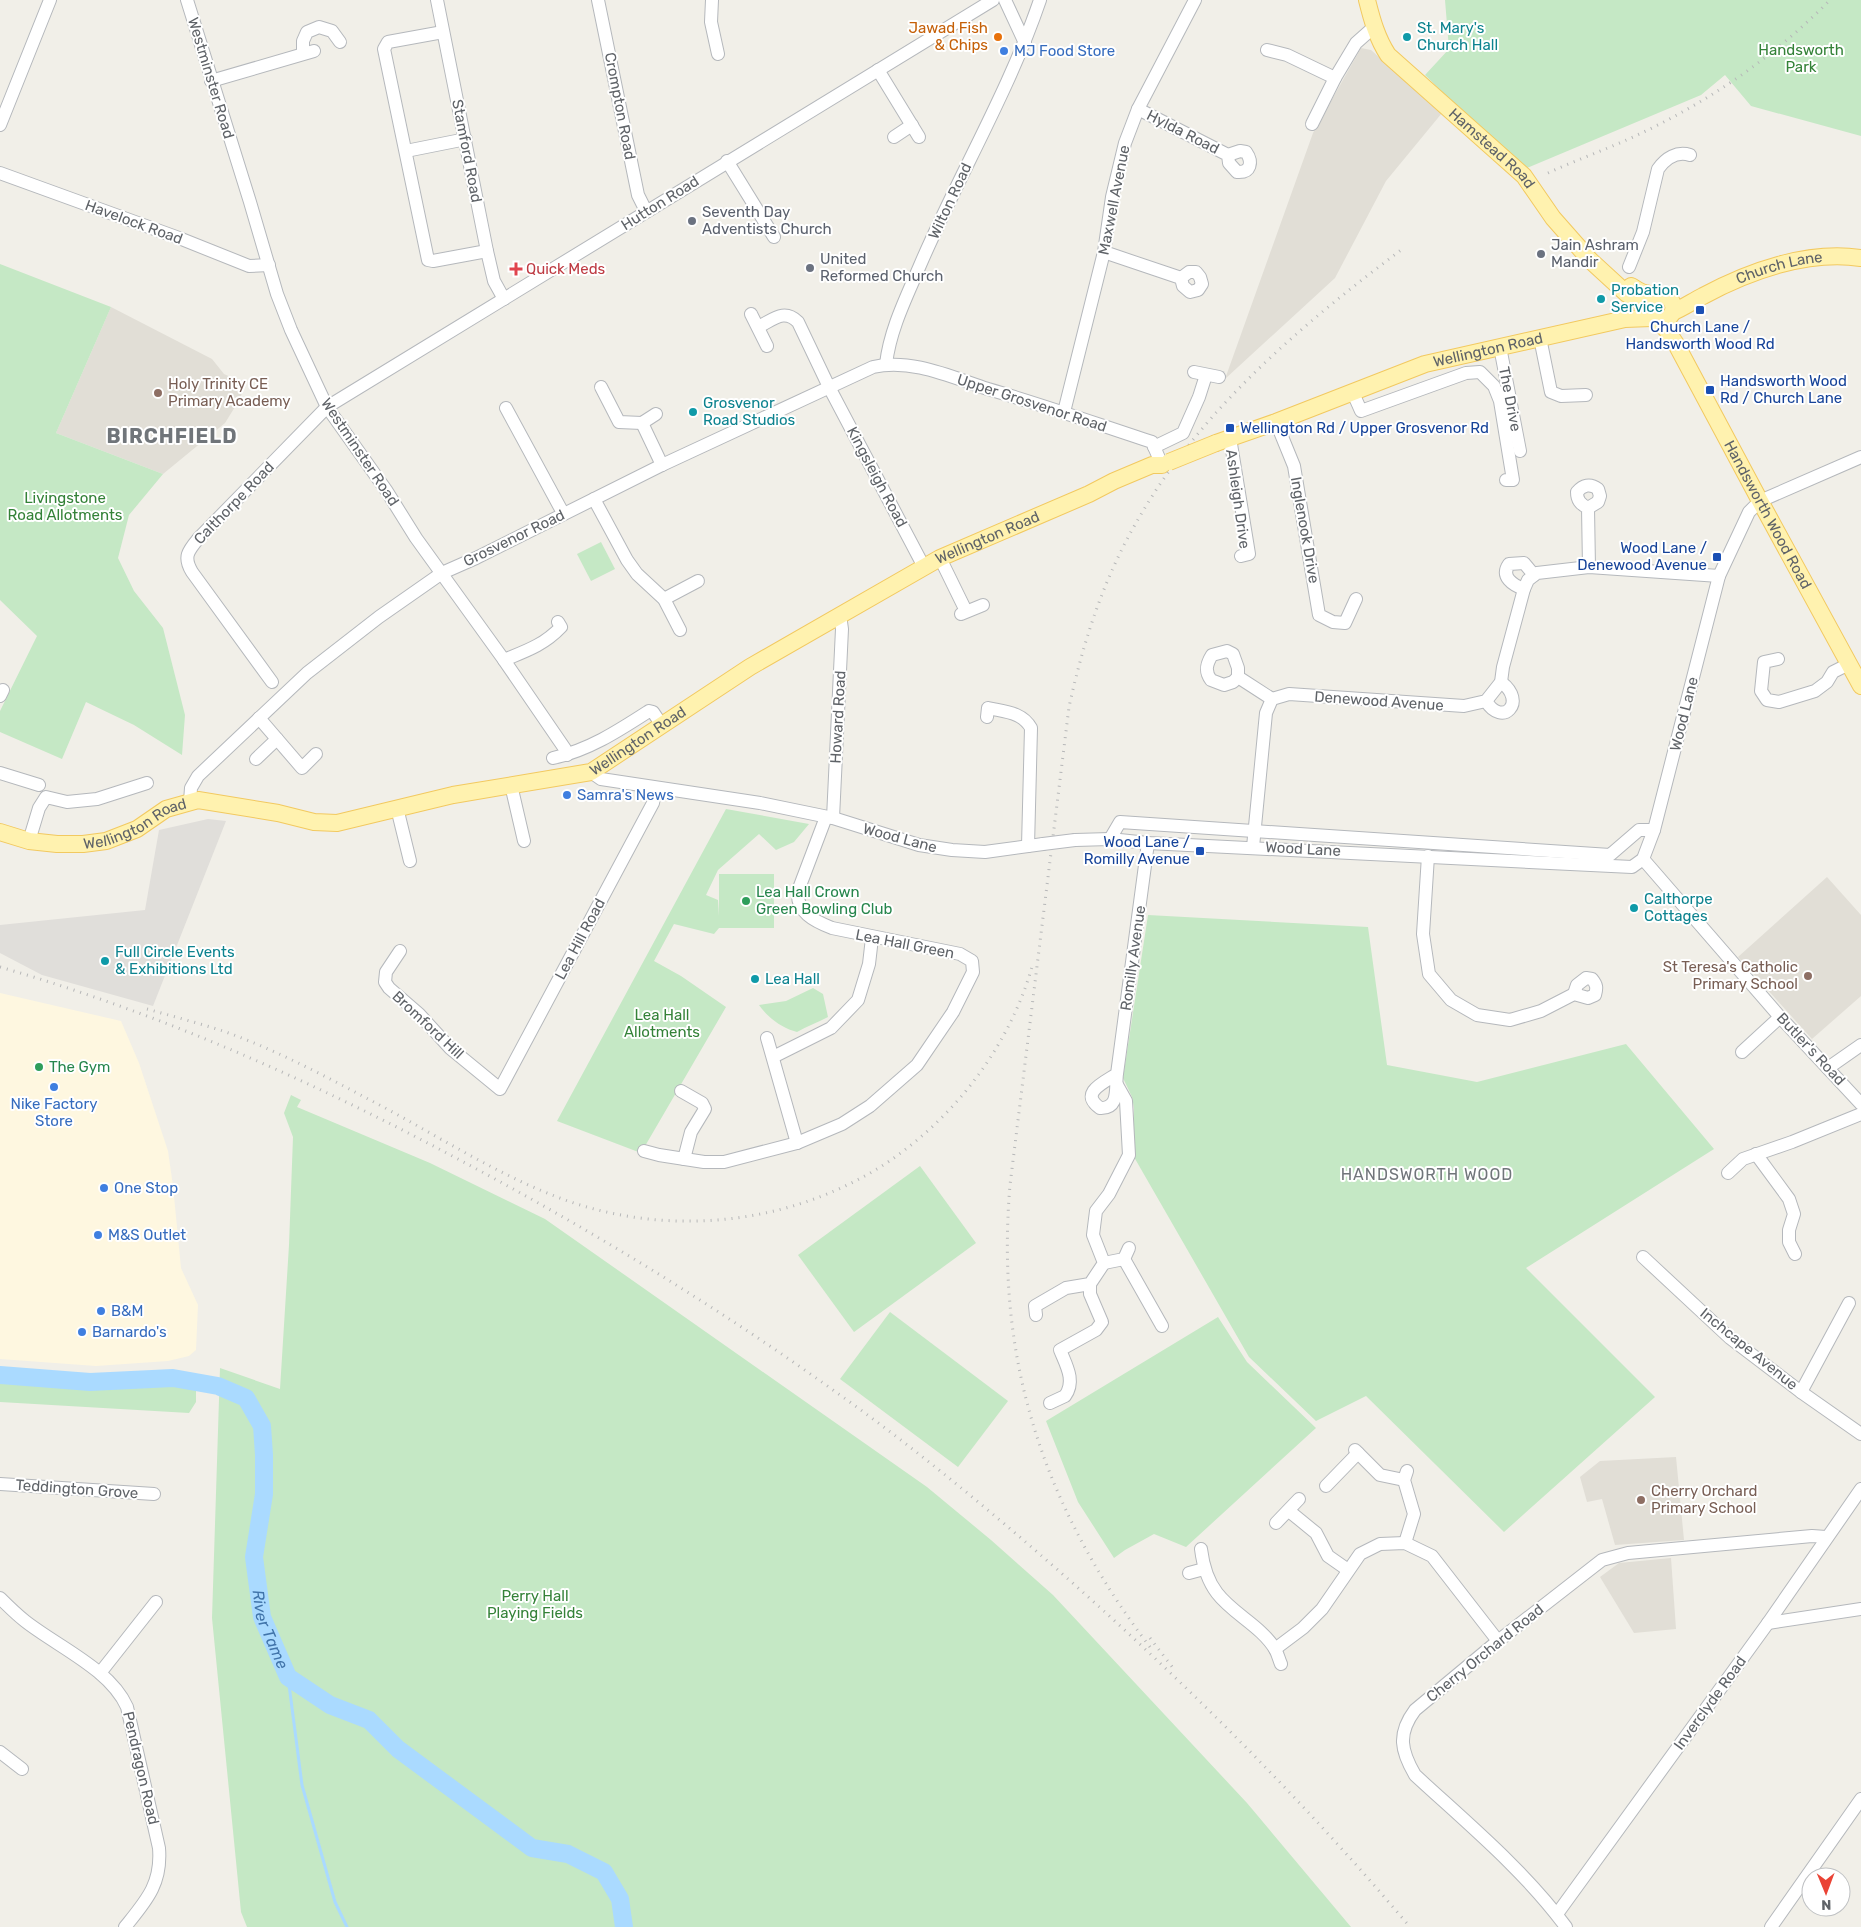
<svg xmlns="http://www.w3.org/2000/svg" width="1861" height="1927" font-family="Rubik,sans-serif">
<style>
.commercial{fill:#fef7e0}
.industrial{fill:#e0deda}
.education{fill:#e1ded6}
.green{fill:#c5e8c5}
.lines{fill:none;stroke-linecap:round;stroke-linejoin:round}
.stream{stroke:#aadaff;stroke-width:3}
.river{stroke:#aadaff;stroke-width:18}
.minor-casing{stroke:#b5b8bc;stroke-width:14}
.major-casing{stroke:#f2c960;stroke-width:18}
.minor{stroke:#fff;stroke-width:12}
.major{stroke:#fff2af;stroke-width:16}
.rail{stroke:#b6b7b8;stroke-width:3;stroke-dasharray:1 6;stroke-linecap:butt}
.minor-bridge-casing{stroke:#b5b8bc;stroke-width:14;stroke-linecap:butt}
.major-bridge-casing{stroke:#f2c960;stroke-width:18;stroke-linecap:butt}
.minor-bridge{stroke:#fff;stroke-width:12}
.major-bridge{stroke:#fff2af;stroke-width:16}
.food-dot{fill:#e8710a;stroke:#fff;stroke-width:2}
.culture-dot{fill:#0f9aa8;stroke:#fff;stroke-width:2}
.shop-dot{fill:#3f7fe0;stroke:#fff;stroke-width:2}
.worship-dot{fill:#6b7280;stroke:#fff;stroke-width:2}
.health-dot{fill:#e0444e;stroke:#fff;stroke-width:2}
.transit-dot{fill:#1a4fb4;stroke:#fff;stroke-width:2}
.education-dot{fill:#8d6e63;stroke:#fff;stroke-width:2}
.leisure-dot{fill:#2e9e5b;stroke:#fff;stroke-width:2}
.labels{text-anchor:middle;stroke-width:4;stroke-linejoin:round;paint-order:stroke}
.food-label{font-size:15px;fill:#c56008;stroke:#fff;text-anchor:end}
.culture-label{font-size:15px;fill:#0d838f;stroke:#fff;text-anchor:start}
.park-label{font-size:15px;fill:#348238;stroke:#fff}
.shop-label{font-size:15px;fill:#366cbe;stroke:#fff;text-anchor:start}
.street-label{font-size:15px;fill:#5f6368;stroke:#fff}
.worship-label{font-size:15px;fill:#5b616d;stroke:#fff;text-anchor:start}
.health-label{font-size:15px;fill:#be3a42;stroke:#fff;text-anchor:start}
.transit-label{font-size:15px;fill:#164399;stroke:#fff;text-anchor:start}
.education-label{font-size:15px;fill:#785e54;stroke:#fff;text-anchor:start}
.leisure-label{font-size:15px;fill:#27864d;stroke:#fff;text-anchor:start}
.neighbourhood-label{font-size:16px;letter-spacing:1px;fill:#70757a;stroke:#fff}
.water-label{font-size:16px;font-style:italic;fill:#4174aa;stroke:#fff}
.district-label{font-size:20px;font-weight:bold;letter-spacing:1px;fill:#70757a;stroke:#fff}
</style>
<rect width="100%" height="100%" fill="#f1efe8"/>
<polygon class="commercial" points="0,993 121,1021 139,1063 168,1151 173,1186 181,1268 198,1305 196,1350 189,1356 168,1361 96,1366 0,1359"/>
<polygon class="industrial" points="208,819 226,821 153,1006 42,975 0,953 0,925 145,910 159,830"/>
<g class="education">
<polygon points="1361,48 1371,50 1442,113 1386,181 1335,278 1225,379 1313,133"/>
<polygon points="111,307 212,359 224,374 246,384 238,402 225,423 163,474 56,433"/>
<polygon points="1827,877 1861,915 1861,996 1812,1039 1738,957"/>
<polygon points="1676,1457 1684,1540 1615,1545 1602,1499 1587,1502 1580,1477 1600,1461"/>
<polygon points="1671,1558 1676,1629 1634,1633 1600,1577 1619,1563"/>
</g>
<g class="green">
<polygon points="1445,0 1861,0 1861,136 1751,106 1725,75 1701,95 1522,170 1425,75 1449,49"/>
<polygon points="0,264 111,307 56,433 163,474 129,515 118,558 134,591 163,628 185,715 182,755 134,725 86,702 62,759 0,732 0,711 37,636 0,600"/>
<polygon points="601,542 615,569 591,581 577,554"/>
<polygon points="726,809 809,824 794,842 776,850 759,834 718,870 706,895 718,900 719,916 719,874 774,874 774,928 719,928 714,934 674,924 654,961 681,976 726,1007 641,1153 557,1121"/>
<polygon points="1148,915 1368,927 1387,1065 1477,1082 1626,1044 1714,1149 1526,1268 1655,1397 1504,1532 1366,1396 1316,1421 1249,1357 1134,1157 1134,1108 1132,1097 1123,1078"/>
<path d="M813,988L823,994L828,1017C817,1023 807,1026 797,1032C782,1028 768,1018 759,1005L786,1001Z"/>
<polygon points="291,1095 301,1100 297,1107 430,1163 545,1219 927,1487 991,1540 1053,1595 1247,1803 1351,1927 247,1927 241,1912 212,1618 220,1368 280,1389 289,1245 293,1137 284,1113"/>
<polygon points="920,1166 976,1243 854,1332 798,1255"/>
<polygon points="890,1312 1008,1401 958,1467 840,1379"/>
<polygon points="1218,1317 1247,1362 1316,1428 1186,1547 1154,1534 1125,1550 1114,1558 1078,1502 1046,1421"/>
<polygon points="0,1381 53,1387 131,1388 168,1385 196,1389 196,1402 189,1413 0,1402"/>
</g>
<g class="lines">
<polyline class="stream" points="288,1677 302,1785 335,1902 347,1927"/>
<path class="river" id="s1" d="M0,1375L90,1382L173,1378L218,1386L246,1398L262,1426L264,1455V1494L254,1557L262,1617L288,1677L330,1705L369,1720L398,1749L532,1848L568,1854L604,1872L620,1899L624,1927"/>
<g class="minor-casing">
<g id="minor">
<polyline points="187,0 250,202 277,294 291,330 327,407 386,490 416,538 504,660 565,749 567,755"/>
<polyline points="437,0 487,251 494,281 504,299"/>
<polyline points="598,0 638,195 646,211"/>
<polyline points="712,0 711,22 718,54"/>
<polyline points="1005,0 1025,43"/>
<polyline points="443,32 388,42 384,49 428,260 433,261 487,251"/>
<polyline points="1267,50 1287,55 1335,78"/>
<polyline points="303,53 303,41 307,32 319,27 332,31 340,42"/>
<polyline points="878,70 919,137"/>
<polyline points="211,81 314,51"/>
<path d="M1138,109L1228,155L1229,163L1237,172C1251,173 1253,162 1246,152L1240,151L1228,155"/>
<polyline points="1312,124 1335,78 1356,43 1374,27"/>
<polyline points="0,125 50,0"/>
<polyline points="894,137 912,125"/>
<polyline points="406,151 466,139"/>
<polyline points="727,161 774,237"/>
<polyline points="0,173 179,238 249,266 269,265"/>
<polyline points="1104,252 1181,278 1183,286 1190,292 1198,290 1202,284 1200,277 1196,272 1189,272 1181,278"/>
<path d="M1629,267L1643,232L1658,169C1666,158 1677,151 1690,155"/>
<polyline points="751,314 767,346"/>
<path d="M758,327C773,320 784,308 798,322L829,387L924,567"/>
<polyline points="1540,338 1551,392 1561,396 1586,395"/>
<polyline points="1500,347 1520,451"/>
<path d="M886,364C890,329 907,296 921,263C959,175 1009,91 1040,0"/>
<polyline points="1194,372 1219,377"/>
<polyline points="601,387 619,422 642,423 656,414"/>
<polyline points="1353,393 1361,411 1466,373 1480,372 1494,386 1500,401 1513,480 1506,480"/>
<polyline points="506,408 563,513"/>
<polyline points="1064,412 1104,252 1112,197 1125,143 1138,109 1195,0"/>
<polyline points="1276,422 1294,466 1319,615 1333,622 1345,623 1356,599"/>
<polyline points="642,423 662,465"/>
<polyline points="1230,438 1249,554 1241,556"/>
<polyline points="1154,447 1183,433 1199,397 1206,375"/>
<polyline points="594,499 627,560 637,574 664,599 680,630"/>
<path d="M1588,508L1598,502L1600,496L1598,489C1590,483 1583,485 1577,492C1577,500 1580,504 1588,508L1589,567"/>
<polyline points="940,558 966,611"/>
<path d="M1524,589C1513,585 1500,577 1509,564L1524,563L1534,575"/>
<polyline points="664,599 698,581"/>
<polyline points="961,614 983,605"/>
<polyline points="1778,659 1764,662 1761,691 1767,700 1779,702 1815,691 1827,682 1833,672 1849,664"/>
<path d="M504,660C526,651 544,645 561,627L558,622"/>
<path d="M1238,677V668L1233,654L1227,651L1212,655C1207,663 1204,671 1211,680L1224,685L1233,682L1238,677L1272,699"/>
<path d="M272,682L192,572C183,557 188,551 198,539L327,407L993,0"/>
<polyline points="0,696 3,690"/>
<path d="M1486,701C1502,728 1528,702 1501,682"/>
<path d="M987,717L988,708C1005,712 1022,712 1031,728L1028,846"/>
<polyline points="259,718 302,768 316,754"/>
<path d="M553,758C589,750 618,731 649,711L653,712L659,721"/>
<polyline points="256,759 277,739"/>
<polyline points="591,772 601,779 760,803 833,818 919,845 952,850 985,852 1043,844"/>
<polyline points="0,773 39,785"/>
<polyline points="511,785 524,841"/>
<path d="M190,801L191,788L198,776L307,673L379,617L442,573L476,558L662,465L873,367C911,358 951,377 988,389C1043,405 1097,424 1152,442L1162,465"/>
<polyline points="397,808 410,861"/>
<polyline points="833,818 842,629 840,615"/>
<polyline points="1110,839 1120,822 1610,855 1639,830 1654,830"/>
<polyline points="1075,840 1110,839 1148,843 1632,867 1643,859 1654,830 1719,576 1749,512 1760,501 1861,457"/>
<polyline points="29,841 39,808 46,797 67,802 97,799 147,783"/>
<polyline points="1253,847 1266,713 1272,699 1289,694 1464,706 1486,701 1501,682 1503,667 1524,589 1528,580 1537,573 1589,567 1719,576"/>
<path d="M1428,856L1423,934L1429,974L1451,1000L1477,1015L1510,1020L1541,1011L1574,994L1588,998L1595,995C1597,988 1597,985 1592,979L1586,978L1577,985L1574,994"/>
<polyline points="1643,859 1780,1017 1861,1104"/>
<polyline points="400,951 386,972 385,982 389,988 419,1014 450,1048 500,1089 653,803 656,788"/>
<polyline points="767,1038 797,1143"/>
<polyline points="1742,1052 1780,1017"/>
<polyline points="773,1057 831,1028 858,1000 869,964 872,938"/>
<polyline points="1828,1068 1861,1045"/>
<path d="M1117,1074C1103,1083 1079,1093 1100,1108C1120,1109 1115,1088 1117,1074L1148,843"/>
<polyline points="681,1091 702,1103 705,1109 691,1132 684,1159"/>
<path d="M644,1151L659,1155L704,1162H724L797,1143L842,1124L870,1106L917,1065L953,1012L973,972L972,961L960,954L832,928C814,921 796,912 798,891L826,817"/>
<polyline points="1756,1154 1789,1199 1794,1214 1789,1230 1789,1242 1795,1254"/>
<polyline points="1728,1173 1743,1159 1792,1142 1861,1114"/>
<polyline points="1643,1257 1730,1338 1801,1392 1861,1434"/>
<polyline points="1124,1259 1162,1326"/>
<polyline points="1104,1263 1124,1259 1129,1248"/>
<polyline points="1036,1315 1035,1306 1066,1288 1090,1284 1104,1263 1093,1235 1096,1211 1109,1194 1129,1155 1126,1101 1117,1085"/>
<polyline points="1801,1392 1849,1303"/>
<path d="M1050,1403L1065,1396C1076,1381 1066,1365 1060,1350L1096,1330L1102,1322L1090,1294V1284"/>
<polyline points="1355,1450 1380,1475 1404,1480"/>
<polyline points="0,1484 154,1494"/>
<polyline points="1326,1486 1358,1453"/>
<polyline points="1289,1511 1316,1533 1328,1556 1348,1570"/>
<polyline points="1276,1523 1299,1499"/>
<polyline points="1405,1543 1414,1514 1404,1480 1407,1471"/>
<path d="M1201,1549C1203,1565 1207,1580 1217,1593C1233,1614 1261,1626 1275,1649C1278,1654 1279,1660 1281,1664"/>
<polyline points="1189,1573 1204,1569"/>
<path d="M0,1598C8,1606 16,1614 25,1621C58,1647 110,1669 127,1707L159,1848C162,1884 146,1901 125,1927"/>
<polyline points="1768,1623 1861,1609"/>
<polyline points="1275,1649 1303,1628 1322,1609 1360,1554 1380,1544 1405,1543 1432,1556 1498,1641"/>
<polyline points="100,1673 156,1602"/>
<polyline points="0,1752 22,1769"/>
<polyline points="1557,1914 1768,1623 1861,1489"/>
<path d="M1566,1927C1524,1870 1467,1823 1415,1775C1401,1751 1397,1734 1415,1710L1498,1641L1602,1560L1628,1553L1812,1536L1826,1537"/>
<polyline points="1771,1927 1861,1799"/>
</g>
</g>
<g class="major-casing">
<g id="major">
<path id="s2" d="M1367,0C1372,20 1377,38 1388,55L1524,176L1553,218L1590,260L1627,294L1647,306"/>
<path d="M1631,286C1635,288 1640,292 1645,293C1653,296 1663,293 1669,298C1681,310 1666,328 1651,318L1647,308L1652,298L1659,295"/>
<path id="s3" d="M1673,312C1683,308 1693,301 1703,296C1749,271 1808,250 1861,258"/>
<path id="s4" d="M1655,320L1666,329L1676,344L1760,501L1861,686"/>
<path id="s5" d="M1216,443L1276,422L1425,364L1625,319L1651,318"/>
<path id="s6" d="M0,832L29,841L57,844H83L106,841L137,829L166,809L198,800L278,813L314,822L337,823L453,795L591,772L750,667L940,558L1089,494L1114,481L1152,465H1162"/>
</g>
</g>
<use href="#minor" class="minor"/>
<use href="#major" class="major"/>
<g class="rail">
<path d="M1548,173C1576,160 1605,150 1633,137C1707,103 1773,58 1830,0"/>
<path d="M0,967C159,1013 310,1080 456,1158C586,1227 713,1304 833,1390C918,1450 998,1517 1076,1586C1195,1692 1307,1805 1410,1927"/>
<path d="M147,1009C172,1016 198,1023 223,1031C274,1049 323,1075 370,1100C430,1131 489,1170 552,1195C661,1239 789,1227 888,1162C956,1116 1009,1046 1032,967"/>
<polyline points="1150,1638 1173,1668"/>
<path d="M1150,1647C1044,1508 995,1360 1010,1185L1069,707C1083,643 1103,580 1136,523C1199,411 1300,326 1401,250"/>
</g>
<g class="minor-bridge-casing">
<polyline id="minor-bridge" points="1043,844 1075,840"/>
</g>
<g class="major-bridge-casing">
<polyline id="major-bridge" points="1169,462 1216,443"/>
</g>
<use href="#minor-bridge" class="minor-bridge"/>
<use href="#major-bridge" class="major-bridge"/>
</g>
<circle class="food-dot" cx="998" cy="37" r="5"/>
<g class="culture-dot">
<circle cx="1407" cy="37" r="5"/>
<circle cx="1601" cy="299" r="5"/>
<circle cx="693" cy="412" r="5"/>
<circle cx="1634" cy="908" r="5"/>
<circle cx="105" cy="961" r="5"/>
<circle cx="755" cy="979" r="5"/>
</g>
<g class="shop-dot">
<circle cx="1004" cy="51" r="5"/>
<circle cx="567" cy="795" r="5"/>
<circle cx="54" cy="1087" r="5"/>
<circle cx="104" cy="1188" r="5"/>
<circle cx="98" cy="1235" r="5"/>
<circle cx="101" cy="1311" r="5"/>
<circle cx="82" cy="1332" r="5"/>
</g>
<g class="worship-dot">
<circle cx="692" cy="221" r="5"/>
<circle cx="1541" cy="254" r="5"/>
<circle cx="810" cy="268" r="5"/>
</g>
<path class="health-dot" d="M513.5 261.5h5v5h5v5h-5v5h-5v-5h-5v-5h5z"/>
<g class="transit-dot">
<rect x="1695" y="305" width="10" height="10" rx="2.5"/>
<rect x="1705" y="385" width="10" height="10" rx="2.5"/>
<rect x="1225" y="423" width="10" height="10" rx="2.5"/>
<rect x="1712" y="552" width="10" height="10" rx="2.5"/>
<rect x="1195" y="846" width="10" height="10" rx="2.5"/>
</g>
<g class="education-dot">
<circle cx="158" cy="393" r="5"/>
<circle cx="1808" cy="976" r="5"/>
<circle cx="1641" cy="1500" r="5"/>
</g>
<g class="leisure-dot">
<circle cx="746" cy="901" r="5"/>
<circle cx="39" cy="1067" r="5"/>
</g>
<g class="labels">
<g class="food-label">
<text x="988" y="33">Jawad Fish<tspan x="988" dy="17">&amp; Chips</tspan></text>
</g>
<g class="culture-label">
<text x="1417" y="33">St. Mary's<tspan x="1417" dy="17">Church Hall</tspan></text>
<text x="1611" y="295">Probation<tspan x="1611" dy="17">Service</tspan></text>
<text x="703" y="408">Grosvenor<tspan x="703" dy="17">Road Studios</tspan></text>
<text x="1644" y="904">Calthorpe<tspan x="1644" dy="17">Cottages</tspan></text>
<text x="115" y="957">Full Circle Events<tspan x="115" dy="17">&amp; Exhibitions Ltd</tspan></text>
<text x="765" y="984">Lea Hall</text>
</g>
<g class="park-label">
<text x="1801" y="55">Handsworth<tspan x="1801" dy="17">Park</tspan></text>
<text x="65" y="503">Livingstone<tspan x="65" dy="17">Road Allotments</tspan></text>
<text x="662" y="1020">Lea Hall<tspan x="662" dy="17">Allotments</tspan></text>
<text x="535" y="1601">Perry Hall<tspan x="535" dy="17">Playing Fields</tspan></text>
</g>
<g class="shop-label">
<text x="1014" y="56">MJ Food Store</text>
<text x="577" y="800">Samra's News</text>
<text x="54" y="1109" text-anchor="middle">Nike Factory<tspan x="54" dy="17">Store</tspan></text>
<text x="114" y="1193">One Stop</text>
<text x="108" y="1240">M&amp;S Outlet</text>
<text x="111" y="1316">B&amp;M</text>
<text x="92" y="1337">Barnardo's</text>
</g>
<g class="street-label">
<text transform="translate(211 78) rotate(73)" y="5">Westminster Road</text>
<text transform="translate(620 106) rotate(79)" y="5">Crompton Road</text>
<text transform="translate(1183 132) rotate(27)" y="5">Hylda Road</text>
<text dy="5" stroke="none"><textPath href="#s2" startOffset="199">Hamstead Road</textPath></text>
<text transform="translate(467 151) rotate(79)" y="5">Stamford Road</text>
<text transform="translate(1114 200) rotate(-79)" y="5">Maxwell Avenue</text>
<text transform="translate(950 201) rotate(-65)" y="5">Wilton Road</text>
<text transform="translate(660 203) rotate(-32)" y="5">Hutton Road</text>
<text transform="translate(134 222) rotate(20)" y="5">Havelock Road</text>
<text dy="5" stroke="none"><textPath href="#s3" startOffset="116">Church Lane</textPath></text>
<text dy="5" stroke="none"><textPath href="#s5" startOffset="288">Wellington Road</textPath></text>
<text transform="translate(1510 399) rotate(79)" y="5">The Drive</text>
<text transform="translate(1032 403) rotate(18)" y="5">Upper Grosvenor Road</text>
<text transform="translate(360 452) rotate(56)" y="5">Westminster Road</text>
<text transform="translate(877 477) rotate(62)" y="5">Kingsleigh Road</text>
<text transform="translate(1238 499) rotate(82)" y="5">Ashleigh Drive</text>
<text transform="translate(234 503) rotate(-46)" y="5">Calthorpe Road</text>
<text dy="5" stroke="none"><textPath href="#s4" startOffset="226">Handsworth Wood Road</textPath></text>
<text transform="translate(1305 530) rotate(80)" y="5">Inglenook Drive</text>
<text transform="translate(514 538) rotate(-26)" y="5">Grosvenor Road</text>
<text dy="5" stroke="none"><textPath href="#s6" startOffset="1071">Wellington Road</textPath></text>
<text transform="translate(1379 701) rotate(4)" y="5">Denewood Avenue</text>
<text transform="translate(1684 714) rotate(-76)" y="5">Wood Lane</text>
<text transform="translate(838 717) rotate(-87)" y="5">Howard Road</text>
<text dy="5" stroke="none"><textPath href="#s6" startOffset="666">Wellington Road</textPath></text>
<text dy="5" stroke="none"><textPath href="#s6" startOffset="141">Wellington Road</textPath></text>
<text transform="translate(900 838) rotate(15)" y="5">Wood Lane</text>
<text transform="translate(1303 849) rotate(3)" y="5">Wood Lane</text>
<text transform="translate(580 939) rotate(-62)" y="5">Lea Hill Road</text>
<text transform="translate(905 944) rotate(11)" y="5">Lea Hall Green</text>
<text transform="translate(1133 958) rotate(-82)" y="5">Romilly Avenue</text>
<text transform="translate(428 1025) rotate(43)" y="5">Bromford Hill</text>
<text transform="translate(1811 1049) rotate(47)" y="5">Butler's Road</text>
<text transform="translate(1749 1349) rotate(39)" y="5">Inchcape Avenue</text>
<text transform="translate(77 1489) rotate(4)" y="5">Teddington Grove</text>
<text transform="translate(1485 1653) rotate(-39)" y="5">Cherry Orchard Road</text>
<text transform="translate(1710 1703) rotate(-54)" y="5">Inverclyde Road</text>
<text transform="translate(141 1768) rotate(77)" y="5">Pendragon Road</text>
</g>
<g class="worship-label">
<text x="702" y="217">Seventh Day<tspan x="702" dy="17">Adventists Church</tspan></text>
<text x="1551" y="250">Jain Ashram<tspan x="1551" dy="17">Mandir</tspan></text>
<text x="820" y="264">United<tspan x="820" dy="17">Reformed Church</tspan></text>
</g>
<g class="health-label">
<text x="526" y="274">Quick Meds</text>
</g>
<g class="transit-label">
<text x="1700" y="332" text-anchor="middle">Church Lane /<tspan x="1700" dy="17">Handsworth Wood Rd</tspan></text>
<text x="1720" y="386">Handsworth Wood<tspan x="1720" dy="17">Rd / Church Lane</tspan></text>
<text x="1240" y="433">Wellington Rd / Upper Grosvenor Rd</text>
<text x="1707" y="553" text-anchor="end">Wood Lane /<tspan x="1707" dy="17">Denewood Avenue</tspan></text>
<text x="1190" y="847" text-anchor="end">Wood Lane /<tspan x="1190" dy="17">Romilly Avenue</tspan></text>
</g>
<g class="education-label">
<text x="168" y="389">Holy Trinity CE<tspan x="168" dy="17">Primary Academy</tspan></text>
<text x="1798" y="972" text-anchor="end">St Teresa's Catholic<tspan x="1798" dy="17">Primary School</tspan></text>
<text x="1651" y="1496">Cherry Orchard<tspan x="1651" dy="17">Primary School</tspan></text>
</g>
<g class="leisure-label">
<text x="756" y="897">Lea Hall Crown<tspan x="756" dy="17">Green Bowling Club</tspan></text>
<text x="49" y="1072">The Gym</text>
</g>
<g class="neighbourhood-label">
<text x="1427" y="1180">HANDSWORTH WOOD</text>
</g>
<g class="water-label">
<text dy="6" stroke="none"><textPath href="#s1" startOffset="488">River Tame</textPath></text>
</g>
<g class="district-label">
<text x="172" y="443">BIRCHFIELD</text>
</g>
</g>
<g transform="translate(1826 1892) rotate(179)"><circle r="24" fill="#ffffff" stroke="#bfc1c3"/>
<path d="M0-4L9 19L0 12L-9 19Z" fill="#ea4335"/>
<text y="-8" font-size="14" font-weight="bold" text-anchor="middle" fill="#5f6368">N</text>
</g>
</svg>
